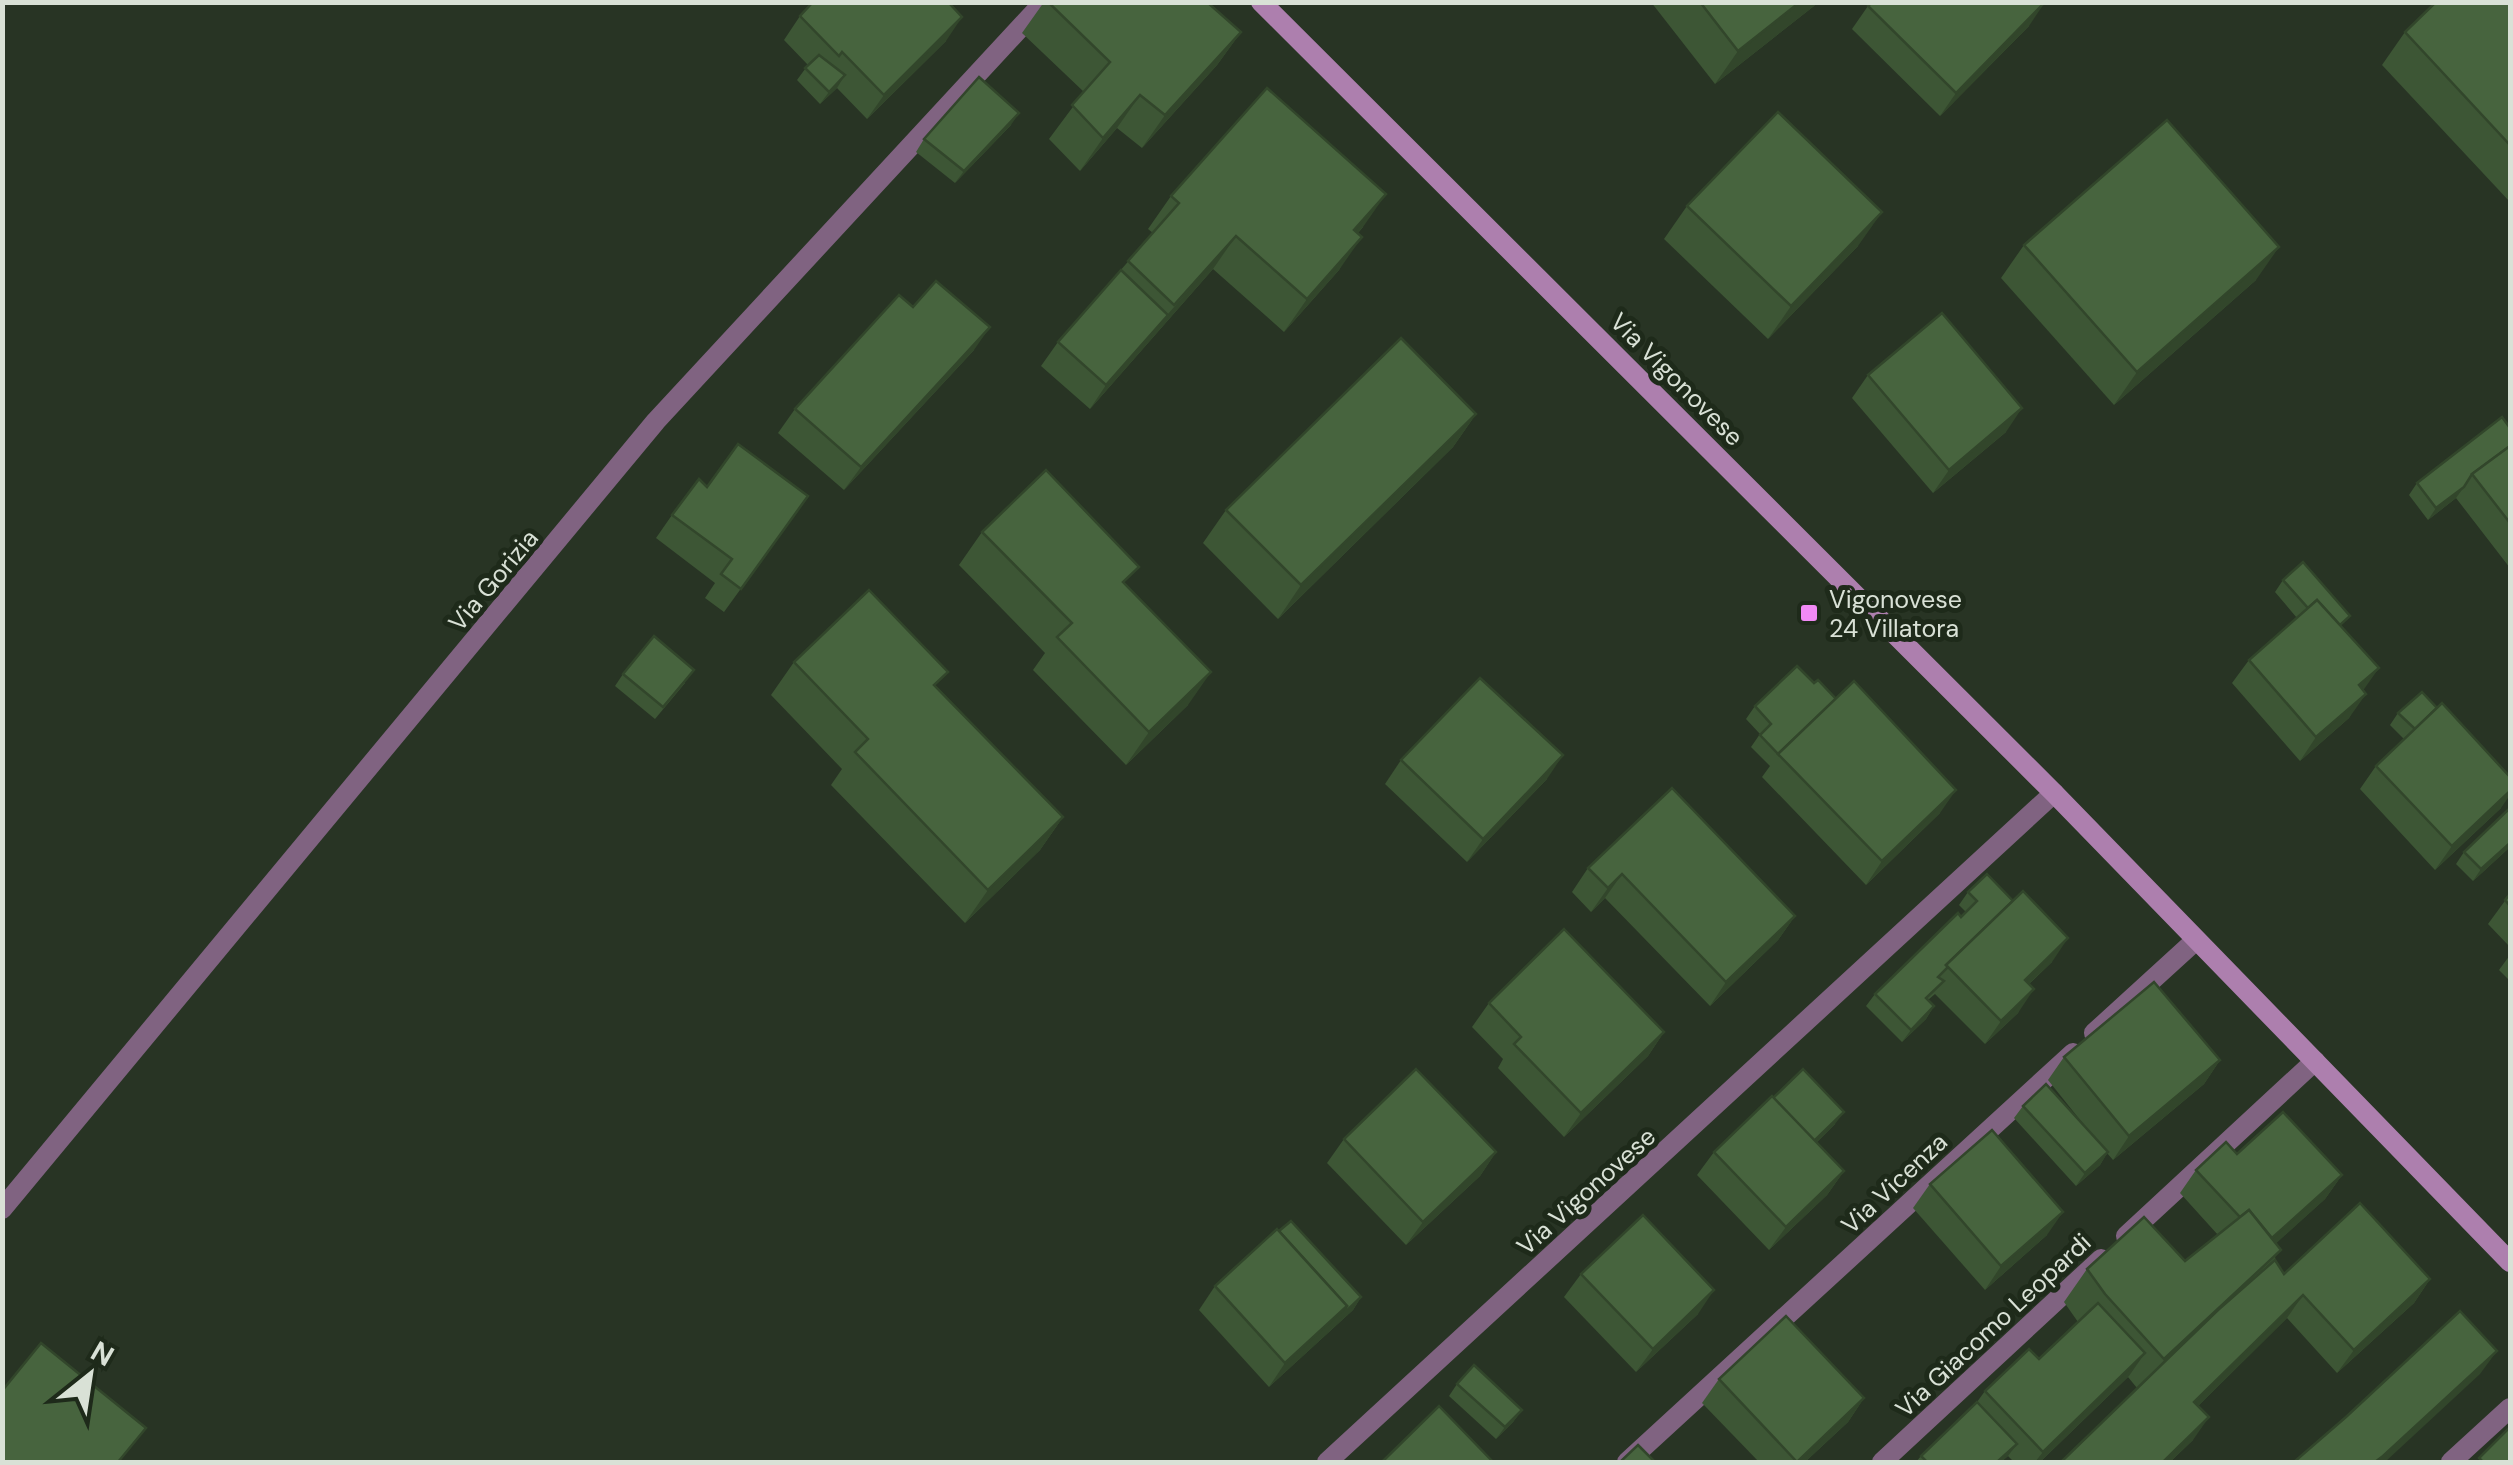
<svg xmlns="http://www.w3.org/2000/svg" width="2513" height="1465" font-family="'DM Sans',sans-serif">
<style>
.lines{fill:none;stroke-linecap:round;stroke-linejoin:round}
.street{stroke:#806381;stroke-width:20}
.secondary{stroke:#ad7fae;stroke-width:20}
.wall{fill:#3d5635}
.shaded-wall{fill:#32462b}
.building{fill:#47643e;stroke:#32462b;stroke-width:2.5}
.poi-dot{fill:#f18af5;stroke:#1e2a1a;stroke-width:4}
.labels{text-anchor:middle;stroke-width:10;stroke-linejoin:round;paint-order:stroke}
.street-label{font-size:25px;fill:#d9e1d6;stroke:#1e2a1a}
.poi-label{font-size:25px;fill:#d9e1d6;stroke:#1e2a1a;text-anchor:start}
</style>
<rect width="100%" height="100%" fill="#283424"/>
<g class="lines">
<g class="street">
<polyline points="2094,1033 2196,940"/>
<polyline points="2,1209 656,421 1044,2"/>
<polyline points="2126,1236 2315,1061"/>
<polyline points="1327,1462 2054,793"/>
<polyline points="1627,1462 2073,1053"/>
<polyline points="1882,1462 2101,1259"/>
<polyline points="2451,1462 2510,1408"/>
</g>
<polyline class="secondary" points="1261,2 2054,793 2510,1262"/>
</g>
<g class="wall">
<polygon points="1044,2 1048,2 1241,32 1217,65 1142,148 1117,128 1080,171 1049,139 1084,92 1022,33"/>
<polygon points="1651,2 1817,2 1814,6 1715,84"/>
<polygon points="2510,2 2510,202 2382,65 2405,32"/>
<polygon points="1868,6 2029,26 1940,116 1852,29"/>
<polygon points="800,16 946,41 867,119 837,88 820,104 797,80 808,65 784,40"/>
<polygon points="1011,125 955,183 916,152 924,139"/>
<polygon points="1171,196 1363,227 1358,233 1339,270 1284,332 1213,269 1090,409 1041,366 1058,342 1153,233 1148,229"/>
<polygon points="1687,206 1858,246 1768,339 1664,239"/>
<polygon points="2024,245 2256,280 2114,405 2001,278"/>
<polygon points="913,307 974,350 844,490 778,433 795,409"/>
<polygon points="1868,375 2006,432 1933,493 1852,398"/>
<polygon points="1476,414 1453,447 1278,619 1203,543 1226,510"/>
<polygon points="2510,428 2510,568 2456,498 2428,520 2409,495 2417,483"/>
<polygon points="707,487 808,496 724,612 705,598 715,583 656,538 672,515"/>
<polygon points="982,532 1188,705 1126,765 1033,670 1045,653 959,565"/>
<polygon points="2283,580 2342,627 2363,691 2349,718 2300,761 2232,683 2249,660 2297,618 2275,592"/>
<polygon points="794,662 937,687 1063,817 1040,850 965,923 831,785 842,769 771,695"/>
<polygon points="623,674 685,683 655,719 615,686"/>
<polygon points="1755,706 1940,813 1866,885 1762,777 1770,766 1751,747 1760,734 1746,719"/>
<polygon points="2398,713 2501,808 2435,870 2360,789 2376,766 2404,739 2390,725"/>
<polygon points="1401,760 1547,779 1467,862 1385,784"/>
<polygon points="1672,788 1795,916 1778,940 1710,1006 1605,898 1591,912 1572,892 1588,868"/>
<polygon points="2510,808 2510,847 2473,881 2456,864 2464,852"/>
<polygon points="1968,892 2052,962 2029,984 2018,1013 1985,1044 1935,994 1928,1000 1934,1006 1926,1019 1902,1042 1866,1006 1875,994 1966,912 1959,905"/>
<polygon points="2510,894 2510,947 2488,924"/>
<polygon points="2510,955 2510,981 2499,970"/>
<polygon points="1489,1003 1664,1032 1648,1056 1564,1137 1498,1068 1503,1059 1472,1027"/>
<polygon points="2064,1057 2220,1060 2204,1084 2113,1160 2107,1153 2100,1165 2076,1186 2014,1118 2023,1106 2092,1135 2048,1080"/>
<polygon points="1773,1098 1835,1124 1816,1143 1844,1171 1827,1195 1769,1250 1697,1175 1714,1152"/>
<polygon points="1344,1139 1496,1152 1480,1176 1406,1245 1327,1163"/>
<polygon points="2237,1154 2342,1175 2325,1199 2276,1243 2275,1260 2284,1274 2430,1279 2414,1303 2337,1373 2287,1318 2198,1406 2193,1440 2170,1462 2061,1462 2137,1388 2128,1377 2040,1462 2014,1462 2008,1456 2001,1462 1916,1462 1921,1456 1977,1402 1985,1391 2039,1359 2078,1322 2064,1302 2087,1269 2185,1261 2218,1235 2180,1193 2196,1170"/>
<polygon points="1930,1184 2047,1235 1985,1290 1913,1208"/>
<polygon points="1581,1274 1698,1314 1636,1372 1564,1297"/>
<polygon points="1215,1286 1361,1297 1353,1310 1269,1387 1199,1310"/>
<polygon points="1719,1379 1864,1398 1848,1422 1805,1462 1759,1462 1702,1403"/>
<polygon points="1457,1384 1522,1410 1513,1422 1496,1439 1449,1396"/>
</g>
<g class="shaded-wall">
<polygon points="1800,2 1817,2 1814,6 1715,84 1738,51"/>
<polygon points="2045,2 2029,26 1940,116 1956,93"/>
<polygon points="962,17 946,41 867,119 884,95"/>
<polygon points="1241,32 1217,65 1142,148 1165,115"/>
<polygon points="845,75 837,88 820,104 829,92"/>
<polygon points="1140,95 1117,128 1080,171 1103,138"/>
<polygon points="1019,113 1011,125 955,183 964,171"/>
<polygon points="1386,194 1363,227 1331,263 1354,230"/>
<polygon points="1882,212 1858,246 1768,339 1791,306"/>
<polygon points="1236,236 1213,269 1090,409 1106,385"/>
<polygon points="1362,237 1339,270 1284,332 1307,299"/>
<polygon points="2279,247 2256,280 2114,405 2137,372"/>
<polygon points="990,327 974,350 844,490 861,467"/>
<polygon points="2022,408 2006,432 1933,493 1949,470"/>
<polygon points="1476,414 1453,447 1278,619 1301,585"/>
<polygon points="2464,487 2456,498 2428,520 2436,508"/>
<polygon points="2379,668 2362,692 2359,685"/>
<polygon points="1211,672 1188,705 1126,765 1149,732"/>
<polygon points="2366,694 2349,718 2300,761 2316,737"/>
<polygon points="1563,755 1547,779 1467,862 1483,839"/>
<polygon points="1956,790 1940,813 1866,885 1882,861"/>
<polygon points="2510,791 2510,795 2501,808 2435,870 2452,846"/>
<polygon points="1063,817 1040,850 965,923 988,890"/>
<polygon points="2510,843 2510,847 2473,881 2481,869"/>
<polygon points="1622,874 1605,898 1591,912 1608,888"/>
<polygon points="1795,916 1778,940 1710,1006 1726,982"/>
<polygon points="2068,938 2052,962 2008,1003 2025,980"/>
<polygon points="2034,989 2018,1013 1985,1044 2001,1021"/>
<polygon points="1934,1006 1926,1019 1902,1042 1911,1030"/>
<polygon points="1664,1032 1648,1056 1564,1137 1581,1113"/>
<polygon points="2220,1060 2204,1084 2113,1160 2129,1136"/>
<polygon points="1844,1112 1835,1124 1796,1162 1805,1150"/>
<polygon points="1496,1152 1480,1176 1406,1245 1423,1222"/>
<polygon points="2108,1152 2100,1165 2076,1186 2085,1173"/>
<polygon points="1844,1171 1827,1195 1769,1250 1786,1227"/>
<polygon points="2342,1175 2325,1199 2249,1268 2265,1244"/>
<polygon points="2063,1212 2047,1235 1985,1290 2001,1266"/>
<polygon points="2430,1279 2414,1303 2337,1373 2354,1350"/>
<polygon points="1714,1290 1698,1314 1636,1372 1653,1349"/>
<polygon points="2303,1295 2287,1318 2178,1426 2194,1402"/>
<polygon points="1361,1297 1353,1310 1269,1387 1285,1363 1347,1306"/>
<polygon points="2497,1351 2480,1374 2385,1462 2375,1462"/>
<polygon points="2145,1353 2129,1376 2040,1462 2035,1462 2043,1452"/>
<polygon points="1864,1398 1848,1422 1805,1462 1797,1462"/>
<polygon points="1522,1410 1513,1422 1496,1439 1505,1427"/>
<polygon points="2209,1417 2193,1440 2170,1462 2163,1462"/>
<polygon points="2017,1444 2008,1456 2001,1462 1997,1462"/>
</g>
<g class="building">
<polygon points="813,2 948,2 962,17 884,95 842,52 839,56 800,16"/>
<polygon points="1048,2 1207,2 1241,32 1165,115 1140,95 1103,138 1072,105 1110,62"/>
<polygon points="1700,2 1800,2 1738,51"/>
<polygon points="1872,2 2045,2 1956,93 1868,6"/>
<polygon points="2436,2 2510,2 2510,145 2405,32"/>
<polygon points="819,55 845,75 829,92 805,68"/>
<polygon points="979,77 1019,113 964,171 924,139"/>
<polygon points="1267,88 1386,194 1354,230 1362,237 1307,299 1236,236 1174,305 1128,261 1179,203 1171,196"/>
<polygon points="1778,112 1882,212 1791,306 1687,206"/>
<polygon points="2167,120 2279,247 2137,372 2024,245"/>
<polygon points="1121,270 1168,315 1106,385 1058,342"/>
<polygon points="936,281 990,327 861,467 795,409 899,295 913,307"/>
<polygon points="1942,313 2022,408 1949,470 1868,375"/>
<polygon points="1401,338 1476,414 1301,585 1226,510"/>
<polygon points="2502,417 2510,428 2510,446 2472,474 2464,487 2436,508 2417,483"/>
<polygon points="738,444 808,496 741,589 721,574 732,559 672,515 699,479 707,487"/>
<polygon points="2510,446 2510,523 2472,474"/>
<polygon points="1046,470 1139,567 1123,582 1211,672 1149,732 1057,637 1072,623 982,532"/>
<polygon points="2303,562 2350,616 2340,625 2317,600 2308,608 2283,580"/>
<polygon points="869,590 948,672 934,685 1063,817 988,890 855,752 868,739 794,662"/>
<polygon points="2317,600 2379,668 2359,685 2366,694 2316,737 2249,660"/>
<polygon points="654,636 694,670 663,707 623,674"/>
<polygon points="1797,666 1814,683 1818,680 1836,699 1778,754 1780,756 1760,735 1771,724 1755,706"/>
<polygon points="1480,678 1563,755 1483,839 1401,760"/>
<polygon points="1854,681 1956,790 1882,861 1778,754"/>
<polygon points="2422,692 2437,708 2415,729 2398,713"/>
<polygon points="2442,703 2510,777 2510,791 2452,846 2376,766"/>
<polygon points="1672,788 1795,916 1726,982 1622,874 1608,888 1588,868"/>
<polygon points="2510,808 2510,843 2481,869 2464,852"/>
<polygon points="1987,874 2013,901 1946,965 1948,967 1938,977 1944,981 1926,998 1934,1006 1911,1030 1875,994 1958,913 1961,917 1977,901 1968,892"/>
<polygon points="2023,891 2068,938 2025,980 2034,989 2001,1021 1946,965"/>
<polygon points="2510,894 2510,906 2505,900"/>
<polygon points="1564,929 1664,1032 1581,1113 1514,1044 1521,1037 1489,1003"/>
<polygon points="2154,982 2220,1060 2129,1136 2064,1057"/>
<polygon points="1416,1069 1496,1152 1423,1222 1344,1139"/>
<polygon points="1803,1069 1844,1112 1814,1141 1773,1098"/>
<polygon points="2046,1084 2108,1152 2085,1173 2023,1106"/>
<polygon points="1772,1096 1844,1171 1786,1227 1714,1152"/>
<polygon points="2283,1112 2342,1175 2272,1238 2249,1210 2240,1217 2196,1170 2226,1142 2237,1154"/>
<polygon points="1992,1130 2063,1212 2001,1266 1930,1184"/>
<polygon points="2360,1203 2430,1279 2354,1350 2303,1295 2194,1402 2209,1417 2163,1462 2061,1462 2218,1310 2275,1260 2284,1274"/>
<polygon points="2249,1210 2281,1250 2164,1359 2105,1294 2087,1269 2144,1217 2185,1261"/>
<polygon points="1643,1215 1714,1290 1653,1349 1581,1274"/>
<polygon points="1291,1221 1361,1297 1339,1318 1347,1306 1279,1231"/>
<polygon points="1277,1229 1347,1306 1285,1363 1215,1286"/>
<polygon points="2098,1303 2145,1353 2043,1452 1985,1391 2029,1349 2039,1359"/>
<polygon points="2460,1311 2497,1351 2383,1456 2375,1462 2294,1462 2346,1417"/>
<polygon points="1786,1316 1864,1398 1797,1462 1719,1379"/>
<polygon points="41,1343 146,1428 118,1462 2,1462 2,1391"/>
<polygon points="1474,1365 1522,1410 1505,1427 1457,1384"/>
<polygon points="1977,1402 2017,1444 1997,1462 1927,1462 1921,1456"/>
<polygon points="1439,1406 1493,1462 1385,1462 1383,1461"/>
<polygon points="2510,1427 2510,1462 2483,1462 2479,1458"/>
<polygon points="1638,1445 1655,1462 1620,1462"/>
</g>
<rect class="poi-dot" x="1799" y="603" width="20" height="20" rx="5"/>
<g class="labels">
<g class="street-label">
<text transform="translate(1677 379) rotate(45)" y="9">Via Vigonovese</text>
<text transform="translate(493 580) rotate(-50)" y="9">Via Gorizia</text>
<text transform="translate(1894 1183) rotate(-43)" y="9">Via Vicenza</text>
<text transform="translate(1586 1191) rotate(-42)" y="9">Via Vigonovese</text>
<text transform="translate(1993 1325) rotate(-43)" y="9">Via Giacomo Leopardi</text>
</g>
<g class="poi-label">
<text x="1829" y="608">Vigonovese<tspan x="1829" dy="29">24 Villatora</tspan></text>
</g>
</g>
<rect width="2513" height="1465" fill="none" stroke="#d9e1d6" stroke-width="10"/>
<g transform="translate(90 1375) rotate(30)" stroke="#1e2a1a" stroke-width="8" paint-order="stroke">
<path d="M0-8L18 38L0 25L-18 38Z" fill="#d9e1d6"/>
<text y="-15" font-size="28" font-weight="bold" text-anchor="middle" fill="#d9e1d6">N</text>
</g>
</svg>
